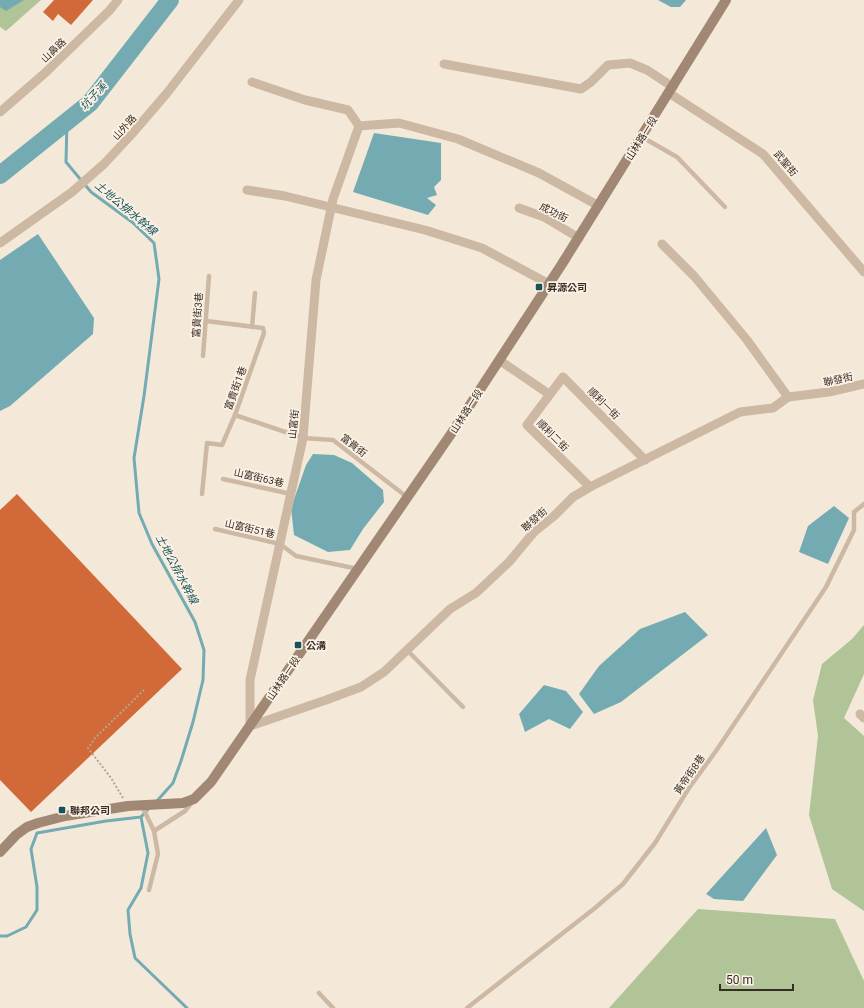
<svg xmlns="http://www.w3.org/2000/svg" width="864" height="1008" font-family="Roboto,'Noto Sans TC',sans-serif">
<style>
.green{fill:#b1c497}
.water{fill:#74abb3}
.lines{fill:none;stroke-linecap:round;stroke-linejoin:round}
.stream{stroke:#74abb3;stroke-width:3}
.river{stroke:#74abb3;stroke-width:18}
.building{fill:#d16a38}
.path{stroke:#b8a38d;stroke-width:2;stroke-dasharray:2 2;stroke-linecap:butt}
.service{stroke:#cdb9a3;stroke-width:4.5}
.minor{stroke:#cdb9a3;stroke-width:9}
.secondary{stroke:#a08874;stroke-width:10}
.poi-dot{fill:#17525c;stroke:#fbf2e5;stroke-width:1.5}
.labels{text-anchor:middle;stroke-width:3.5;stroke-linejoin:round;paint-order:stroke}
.street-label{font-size:10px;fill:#372c26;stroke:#fbf2e5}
.poi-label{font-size:10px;font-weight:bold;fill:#372c26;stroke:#fbf2e5;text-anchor:start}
.water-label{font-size:11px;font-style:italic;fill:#17525c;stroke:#fbf2e5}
</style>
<rect width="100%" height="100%" fill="#f4e9d8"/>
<g class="green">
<polygon points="0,0 41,0 6,31 0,27"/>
<polygon points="864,625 864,674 844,718 864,736 864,911 832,889 809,815 818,736 813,700 822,664 852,639"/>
<polygon points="698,909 835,919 864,981 864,1008 609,1008"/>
</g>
<g class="water">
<polygon points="0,0 24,0 6,11 0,7"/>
<polygon points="658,0 686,0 680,7 671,7"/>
<polygon points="374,133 441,143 441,180 434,187 437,195 427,198 436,205 428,215 353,192"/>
<polygon points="38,234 94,318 93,334 10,406 0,411 0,260"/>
<polygon points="313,454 334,455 352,463 383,490 384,502 363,529 350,550 328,552 294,535 291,508 306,465"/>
<polygon points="834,506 849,518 828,564 799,552 808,526"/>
<polygon points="685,612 708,635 621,702 594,714 579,694 599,666 640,629"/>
<polygon points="544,685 566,691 583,712 570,729 549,719 525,732 519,714"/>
<polygon points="766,828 777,855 743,901 714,899 706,894"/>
</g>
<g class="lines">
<g class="stream">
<polyline points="67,121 66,162 91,192 132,222 154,243 159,279 144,396 134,458 139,513 152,544 195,622 204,650 203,680 193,722 181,761 173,783 156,802"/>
<polyline points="141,817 148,853 141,888 128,910 130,934 135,958 187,1008"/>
<polyline points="0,936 7,936 26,927 37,910 37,887 31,849 37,833 106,821 141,817 150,807"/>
</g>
<polyline class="river" points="0,175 90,103 170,0"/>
</g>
<g class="building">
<polygon points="54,0 93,0 71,25 58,14 53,21 43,12"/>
<polygon points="17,494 182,669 31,812 0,780 0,510"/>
</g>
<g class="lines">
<polyline class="path" points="123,798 111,778 88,748 95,738 145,689"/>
<g class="service">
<polyline points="642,137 677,157 725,207"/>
<polyline points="252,327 255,293"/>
<polyline points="203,356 209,276"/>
<polyline points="235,415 303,438 333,440 407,497"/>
<polyline points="223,479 291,494"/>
<polyline points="202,494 207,443 222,445 235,415 264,333 263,328 206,321"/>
<polyline points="215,529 280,544 296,556 358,569"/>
<polyline points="407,650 463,707"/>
<polyline points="142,806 154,831 158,854 149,890"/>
<polyline points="154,831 185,811 192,802"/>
<polyline points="319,993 333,1008"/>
<polyline points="467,1008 595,908 623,884 655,843 689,788 716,751 826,587 854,530 854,512 864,504"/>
</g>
<g class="minor">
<polyline points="444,64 581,89 591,82 608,65 630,63 647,70 673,87"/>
<polyline points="252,82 305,100 348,110 359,126 399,123 458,139 539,173 599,206"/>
<polyline points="669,93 763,154 864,272"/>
<polyline points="0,112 45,73 110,10 118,0"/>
<polyline points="359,126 333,199 316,280 303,438 250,680 250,726 326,700 361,687 384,672 450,609 476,593 509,562 534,532 554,516 573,497 590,487 740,412 773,408 788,397 829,392 864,384"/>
<polyline points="247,190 285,196 425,230 482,248 549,284"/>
<polyline points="519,208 544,217 579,238"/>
<polyline points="0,243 72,192 104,164 131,135 167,93 239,0"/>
<polyline points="662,244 694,276 747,340 788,397"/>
<polyline points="499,360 549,394"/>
<polyline points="590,487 527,425 563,377 645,460"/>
<polyline points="860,714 864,718"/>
</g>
<polyline class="secondary" points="0,852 16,835 27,827 38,823 65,816 128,806 183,803 194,799 211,782 451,434 562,264 726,0"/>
</g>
<g class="poi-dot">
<rect x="535" y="283" width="8" height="8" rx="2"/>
<rect x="294" y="641" width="8" height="8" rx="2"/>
<rect x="58" y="806" width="8" height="8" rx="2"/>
</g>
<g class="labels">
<g class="street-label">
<text transform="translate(53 50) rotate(-44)" y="4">山鼻路</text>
<text transform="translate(124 127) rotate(-48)" y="4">山外路</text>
<text transform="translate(641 138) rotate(-58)" y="4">山林路一段</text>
<text transform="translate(786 163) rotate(50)" y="4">武聖街</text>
<text transform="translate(554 212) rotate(27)" y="4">成功街</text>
<text transform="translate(197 315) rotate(-86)" y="4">富貴街3巷</text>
<text transform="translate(838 379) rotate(-12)" y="4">聯發街</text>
<text transform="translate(235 388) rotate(-70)" y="4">富貴街1巷</text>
<text transform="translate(604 403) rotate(45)" y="4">順利一街</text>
<text transform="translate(466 411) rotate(-57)" y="4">山林路一段</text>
<text transform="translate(293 424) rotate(-84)" y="4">山富街</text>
<text transform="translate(553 435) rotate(45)" y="4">順利二街</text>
<text transform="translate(354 445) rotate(38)" y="4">富貴街</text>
<text transform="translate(259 477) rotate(13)" y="4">山富街63巷</text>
<text transform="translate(534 519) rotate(-42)" y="4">聯發街</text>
<text transform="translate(250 528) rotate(13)" y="4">山富街51巷</text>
<text transform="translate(283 678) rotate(-56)" y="4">山林路一段</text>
<text transform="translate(689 774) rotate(-55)" y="4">黃帝街8巷</text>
</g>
<g class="poi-label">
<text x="547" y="291">昇源公司</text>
<text x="306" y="649">公溝</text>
<text x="70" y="814">聯邦公司</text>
</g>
<g class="water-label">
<text transform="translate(93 96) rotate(-48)" y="4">坑子溪</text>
<text transform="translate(126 208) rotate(40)" y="4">土地公排水幹線</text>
<text transform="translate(177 569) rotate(62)" y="4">土地公排水幹線</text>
</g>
</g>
<path d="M720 984v6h73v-6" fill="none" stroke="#372c26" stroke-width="2"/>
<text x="726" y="984" font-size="12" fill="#372c26" stroke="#fbf2e5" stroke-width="3" paint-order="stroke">50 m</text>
</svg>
